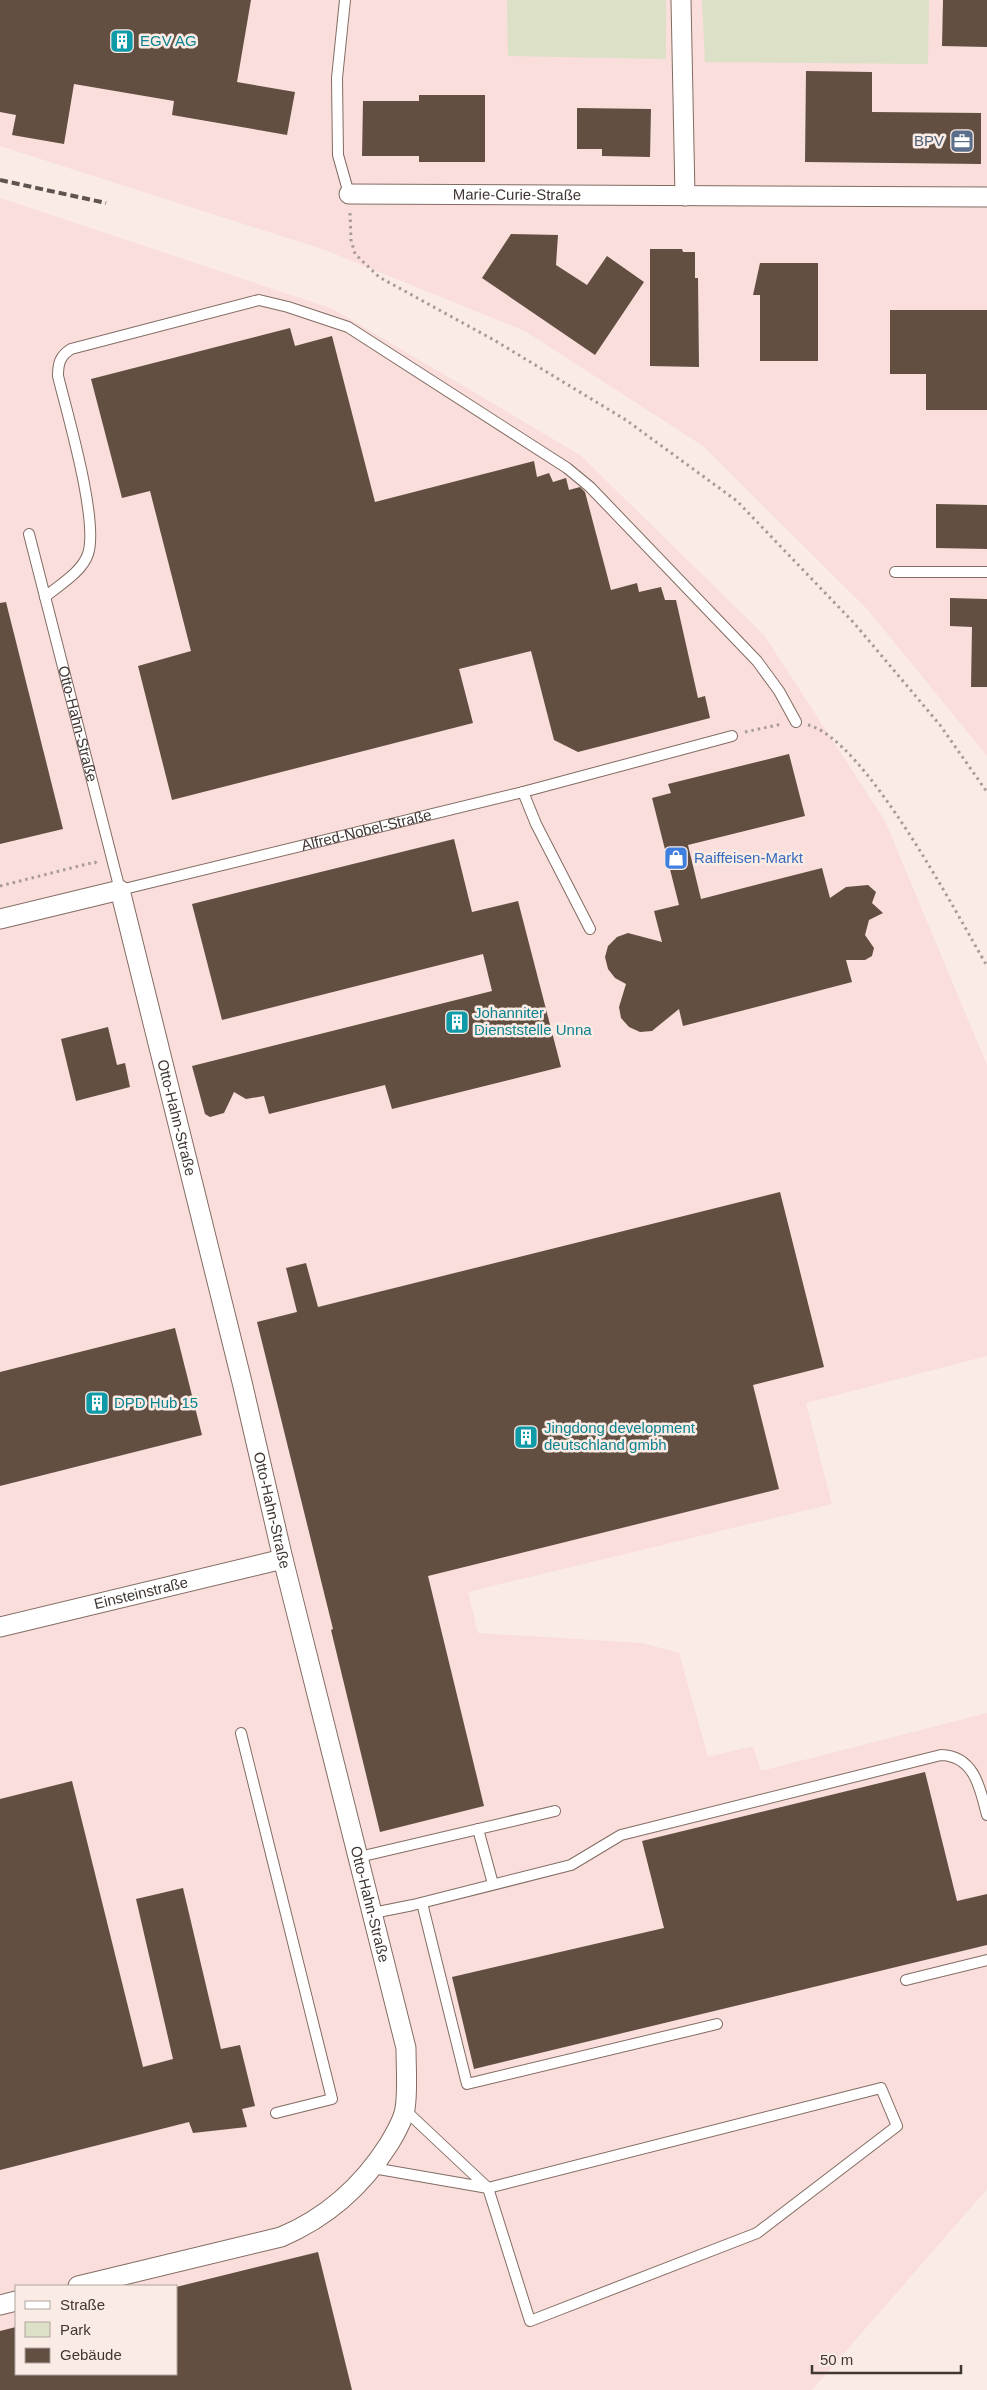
<svg xmlns="http://www.w3.org/2000/svg" width="987" height="2390" font-family="Arial,sans-serif">
<style>
.industrial{fill:#f9dedb;fill-rule:evenodd}
.green{fill:#dbe0c6}
.building{fill:#624f42}
.lines{fill:none;stroke-linecap:round;stroke-linejoin:round}
.lane-casing{stroke:#836c63;stroke-width:12}
.street-casing{stroke:#836c63;stroke-width:21}
.path{stroke:#a89b96;stroke-width:3;stroke-dasharray:2.5 4;stroke-linecap:butt}
.lane{stroke:#fff;stroke-width:10}
.street{stroke:#fff;stroke-width:19}
.rail{stroke:#5e534f;stroke-width:4;stroke-dasharray:8 4;stroke-linecap:butt}
.labels{text-anchor:middle;stroke-width:5;stroke-linejoin:round;paint-order:stroke}
.culture-label{font-size:15px;fill:#0d838f;stroke:#fbebe5;text-anchor:start}
.service-label{font-size:15px;fill:#4e5e75;stroke:#fbebe5;text-anchor:end}
.street-label{font-size:15px;fill:#403632;stroke:#fbebe5}
.shop-label{font-size:15px;fill:#366cbe;stroke:#fbebe5;text-anchor:start}
</style>
<rect width="100%" height="100%" fill="#fbebe5"/>
<g class="industrial">
<polygon points="0,0 987,0 987,756 868,610 703,446 525,331 325,250 0,146"/>
<path d="M0,198L333,309L580,455L764,635L885,821L987,1065V1356L806,1403L832,1504L468,1592L478,1633L642,1643L679,1653L708,1757L753,1746L761,1771L987,1713V2189L812,2390H0ZM16,2286H176V2374H16Z"/>
</g>
<g class="green">
<polygon points="507,0 666,0 666,59 508,56"/>
<polygon points="702,0 929,0 928,64 705,62"/>
</g>
<g class="building">
<polygon points="0,0 251,0 237,82 295,92 287,135 172,115 174,101 74,84 64,144 12,135 16,115 0,112"/>
<polygon points="943,0 987,0 987,47 942,46"/>
<polygon points="806,71 872,72 872,112 981,113 981,164 805,162"/>
<polygon points="419,95 485,95 485,162 419,162 419,156 362,156 363,101 419,101"/>
<polygon points="577,108 651,109 650,157 602,156 602,149 577,149"/>
<polygon points="511,234 558,235 556,265 587,285 607,256 644,282 595,355 482,278"/>
<polygon points="650,249 682,249 683,252 695,252 695,278 698,278 699,367 650,366"/>
<polygon points="760,263 818,263 818,361 760,361 760,295 753,295"/>
<polygon points="890,310 987,310 987,410 926,410 926,374 890,374"/>
<polygon points="290,328 295,346 332,336 375,502 534,461 537,477 549,473 553,482 566,478 569,490 580,487 585,492 611,590 637,583 639,592 661,587 665,600 676,600 698,698 705,696 710,718 578,752 554,740 531,651 459,669 473,723 172,800 138,666 191,651 150,491 122,498 91,379"/>
<polygon points="936,504 987,505 987,549 936,548"/>
<polygon points="950,598 987,599 987,687 971,687 972,627 950,626"/>
<polygon points="6,602 63,829 0,844 0,603"/>
<polygon points="789,754 805,816 688,845 701,899 822,868 830,898 846,887 868,885 876,892 872,903 883,913 869,920 865,935 874,948 872,956 865,960 846,960 852,982 683,1026 679,1009 652,1031 640,1032 629,1027 621,1018 619,1007 626,984 615,978 608,969 605,957 608,946 617,937 628,933 662,942 654,911 679,905 652,798 671,793 668,784"/>
<polygon points="454,839 472,912 518,901 561,1067 392,1109 385,1085 269,1114 264,1096 246,1099 234,1092 224,1113 210,1117 205,1114 192,1066 492,991 483,954 222,1020 192,904"/>
<polygon points="108,1027 117,1065 125,1063 130,1087 76,1101 61,1039"/>
<polygon points="780,1192 824,1367 753,1385 779,1489 428,1576 484,1806 380,1832 331,1630 333,1629 257,1322 297,1312 286,1268 306,1263 318,1307"/>
<polygon points="175,1328 202,1435 0,1486 0,1372"/>
<polygon points="925,1772 957,1901 987,1894 987,1945 474,2069 452,1977 664,1928 642,1841"/>
<polygon points="72,1781 143,2067 173,2059 136,1899 183,1888 221,2049 240,2045 255,2106 242,2109 247,2127 193,2133 189,2122 0,2170 0,1799"/>
<polygon points="318,2252 352,2390 0,2390 0,2331 16,2327 16,2374 176,2374 176,2287"/>
</g>
<g class="lines">
<g class="lane-casing">
<g id="lane">
<polyline points="345,0 337,78 338,155 349,194"/>
<path id="s1" d="M29,534L120,890L523,792L732,736"/>
<polyline points="895,572 987,572"/>
<path d="M45,597C59,585 82,572 88,554C99,521 67,413 58,376C58,363 60,356 71,349L259,300L288,307L348,327L567,468L590,487L757,661L779,691L796,722"/>
<polyline points="523,792 536,824 590,929"/>
<polyline points="241,1733 332,2099 276,2113"/>
<polyline points="478,1829 493,1884"/>
<polyline points="359,1857 555,1811"/>
<polyline points="422,1903 467,2084 717,2024"/>
<path d="M373,1913L413,1905L571,1865L621,1835L941,1755C974,1756 980,1787 987,1815"/>
<polyline points="906,1980 987,1960"/>
<polyline points="373,2168 488,2188 881,2088 897,2126 757,2233 530,2321 488,2188 405,2110"/>
</g>
</g>
<g class="street-casing">
<g id="street">
<polyline points="681,0 685,196"/>
<path id="s2" d="M349,194L987,197"/>
<path id="s3" d="M0,919L120,890L242,1382L283,1559L406,2048C406,2068 408,2090 405,2109C403,2121 395,2134 389,2144C363,2185 326,2218 281,2237L78,2286"/>
<path id="s4" d="M0,1627L283,1559"/>
<polyline points="0,2305 16,2301"/>
</g>
</g>
<g class="path">
<polyline points="350,213 351,240 355,254 379,277 494,340 626,420 737,501 854,623 940,725 987,792"/>
<path d="M808,725C865,739 956,913 987,966"/>
<polyline points="745,732 782,724"/>
<polyline points="0,886 95,862 98,865"/>
</g>
<use href="#lane" class="lane"/>
<use href="#street" class="street"/>
<polyline class="rail" points="0,180 106,203"/>
</g>
<defs>
<g id="building-square" transform="scale(1.25)"><rect x="-9" y="-9" width="18" height="18" rx="4" fill="#0f9aa8" stroke="#fbebe5"/><path d="M-4-6H4V6H1V3H-1V6H-4ZM-2.5-4.3h1.7v1.8h-1.7ZM.8-4.3h1.7v1.8H.8ZM-2.5-1h1.7V.8h-1.7ZM.8-1h1.7V.8H.8Z" fill="#fff"/></g>
<g id="office-square" transform="scale(1.25)"><rect x="-9" y="-9" width="18" height="18" rx="4" fill="#5c6f8a" stroke="#fbebe5"/><path d="M-6-3h4V-5.5h4V-3h4V5H-6ZM-1-4.5V-3h2v-1.5ZM-6 0V1H6V0Z" fill="#fff"/></g>
<g id="shop-square" transform="scale(1.25)"><rect x="-9" y="-9" width="18" height="18" rx="4" fill="#3f7fe0" stroke="#fbebe5"/><path d="M-5-2.5h2.3a2.7 3.5 0 0 1 5.4 0H5L5.5 6h-11ZM-1.5-2.5h3a1.5 2.3 0 0 0-3 0Z" fill="#fff"/></g>
</defs>
<g fill-rule="evenodd">
<use href="#building-square" x="122" y="41"/>
<use href="#office-square" x="962" y="141"/>
<use href="#shop-square" x="676" y="858"/>
<use href="#building-square" x="457" y="1022"/>
<use href="#building-square" x="97" y="1403"/>
<use href="#building-square" x="526" y="1437"/>
</g>
<g class="labels">
<g class="culture-label">
<text x="140" y="46">EGV AG</text>
<text x="474" y="1018">Johanniter<tspan x="474" dy="17">Dienststelle Unna</tspan></text>
<text x="114" y="1408">DPD Hub 15</text>
<text x="544" y="1433">Jingdong development<tspan x="544" dy="17">deutschland gmbh</tspan></text>
</g>
<g class="service-label">
<text x="944" y="146">BPV</text>
</g>
<g class="street-label">
<text dy="5" stroke="none"><textPath href="#s2" startOffset="168">Marie-Curie-Straße</textPath></text>
<text dy="5" stroke="none"><textPath href="#s1" startOffset="196">Otto-Hahn-Straße</textPath></text>
<text dy="5" stroke="none"><textPath href="#s1" startOffset="621">Alfred-Nobel-Straße</textPath></text>
<text dy="5" stroke="none"><textPath href="#s3" startOffset="358">Otto-Hahn-Straße</textPath></text>
<text dy="5" stroke="none"><textPath href="#s3" startOffset="762">Otto-Hahn-Straße</textPath></text>
<text dy="5" stroke="none"><textPath href="#s4" startOffset="145">Einsteinstraße</textPath></text>
<text dy="5" stroke="none"><textPath href="#s3" startOffset="1168">Otto-Hahn-Straße</textPath></text>
</g>
<g class="shop-label">
<text x="694" y="863">Raiffeisen-Markt</text>
</g>
</g>
<rect x="15" y="2285" width="162" height="90" fill="#fbebe5" stroke="#b0a39d"/>
<rect x="25" y="2301" width="25" height="8" fill="#ffffff" stroke="#b0a39d"/>
<text x="60" y="2310" font-size="15" fill="#403632">Straße</text>
<rect x="25" y="2322" width="25" height="15" fill="#dbe0c6" stroke="#b0a39d"/>
<text x="60" y="2335" font-size="15" fill="#403632">Park</text>
<rect x="25" y="2348" width="25" height="15" fill="#624f42" stroke="#b0a39d"/>
<text x="60" y="2360" font-size="15" fill="#403632">Gebäude</text>
<path d="M812 2365v8h149v-8" fill="none" stroke="#403632" stroke-width="2.5"/>
<text x="820" y="2365" font-size="15" fill="#403632" stroke="#fbebe5" stroke-width="4" paint-order="stroke">50 m</text>
</svg>
